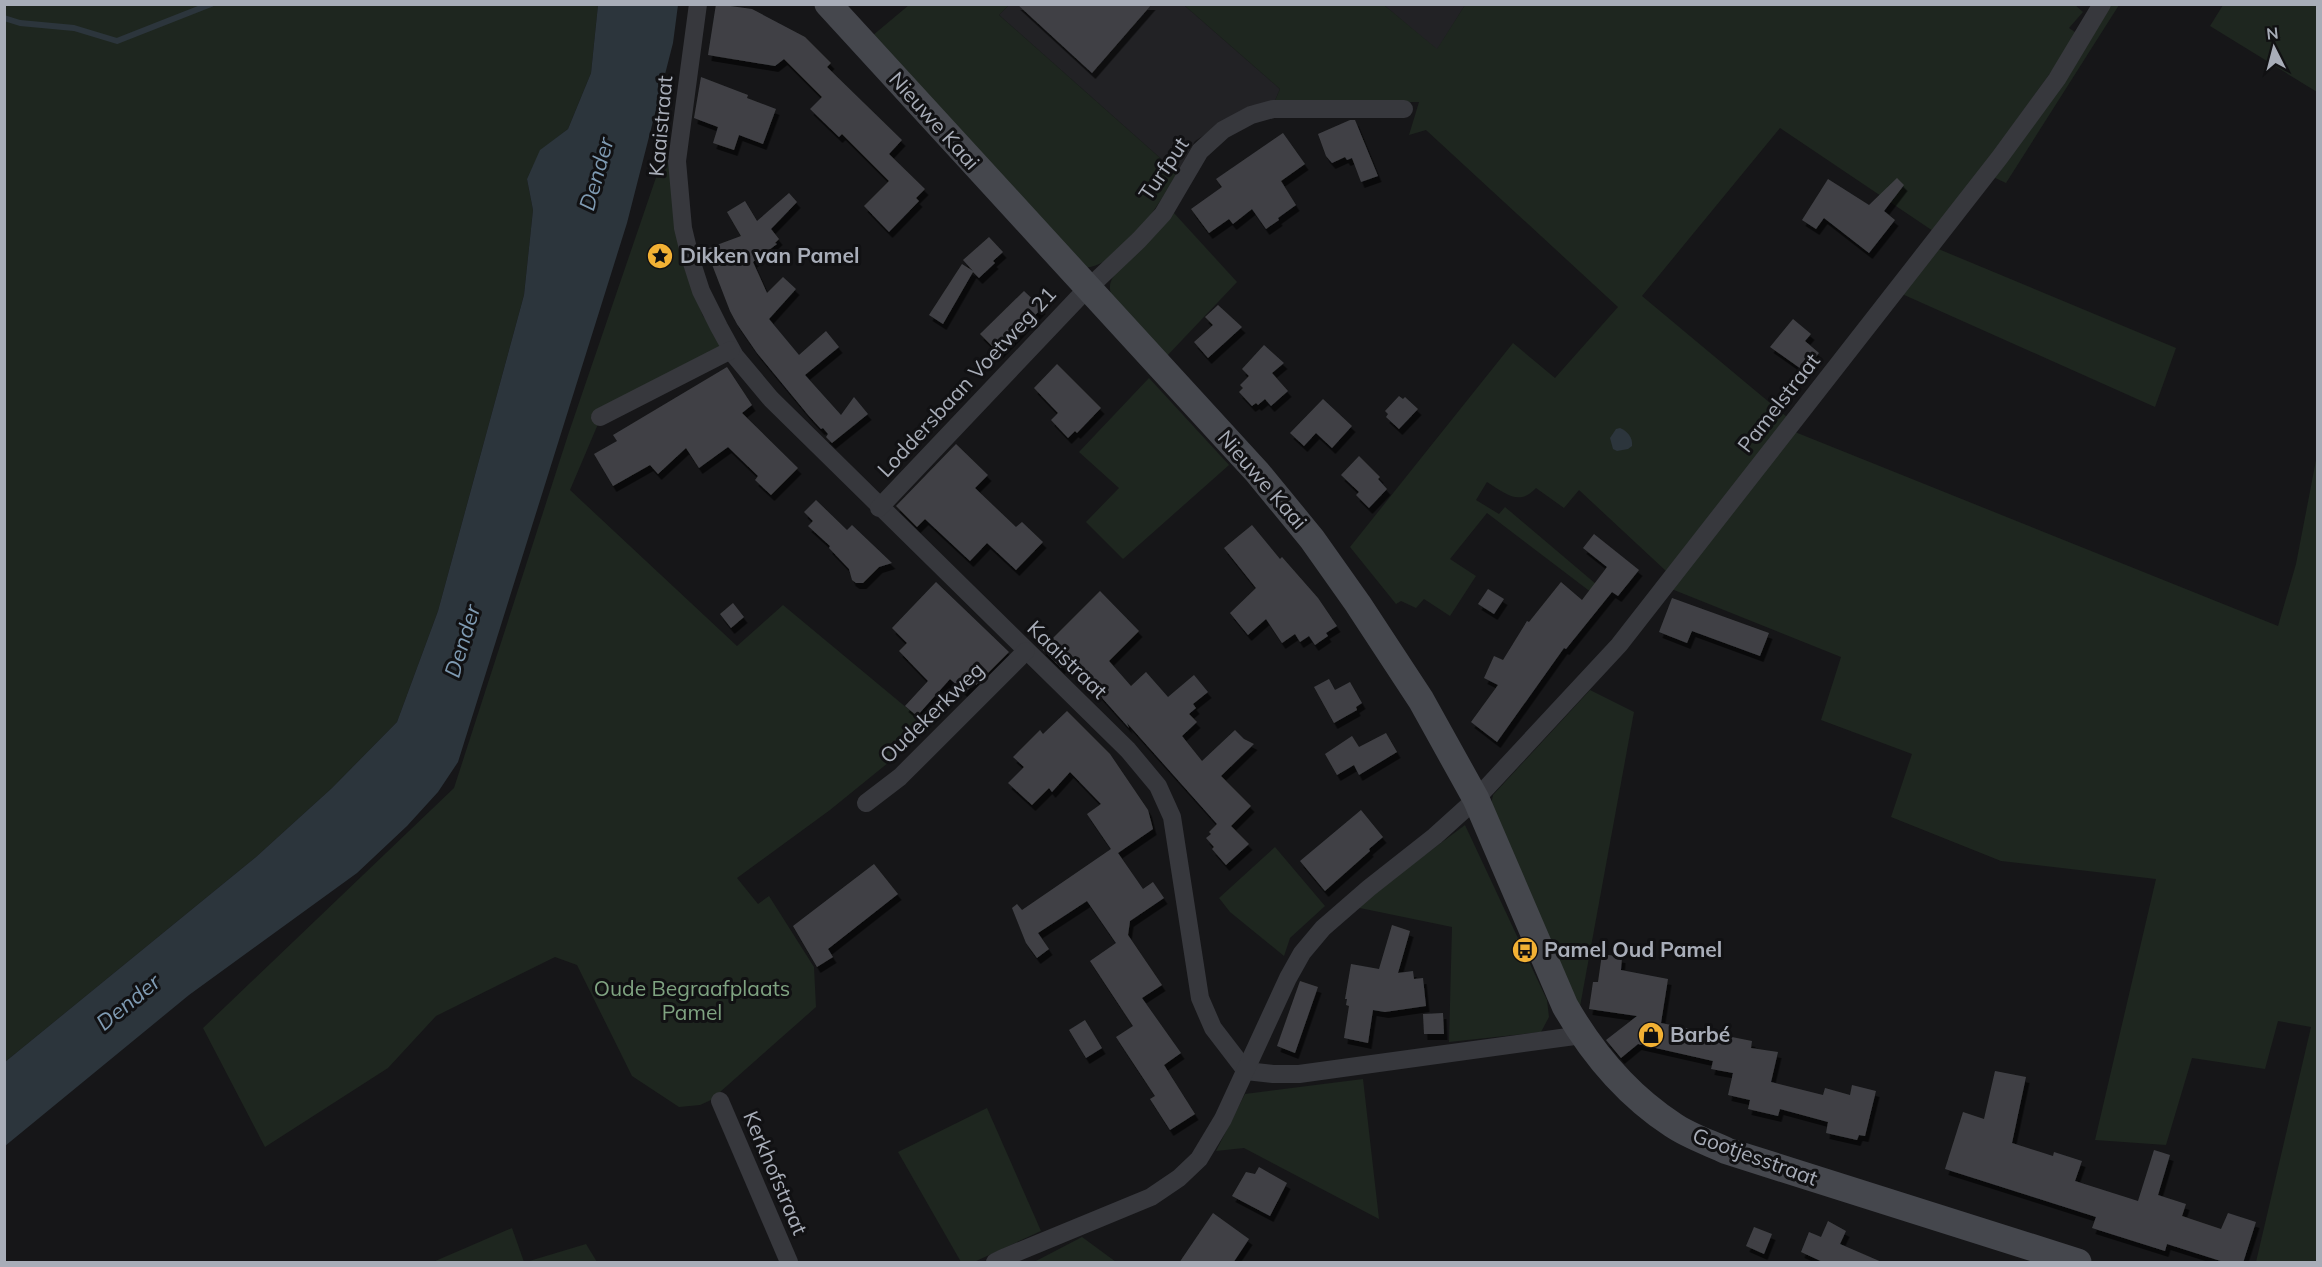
<svg xmlns="http://www.w3.org/2000/svg" width="2322" height="1267" font-family="Mulish,sans-serif">
<style>
.built{fill:#222225}
.green{fill:#1e261f}
.water{fill:#2c353c}
.lines{fill:none;stroke-linecap:round;stroke-linejoin:round}
.stream{stroke:#2c353c;stroke-width:6}
.building{fill:#404145;filter:url(#shadow)}
.street{stroke:#37383d;stroke-width:18}
.secondary{stroke:#45474d;stroke-width:27}
.labels{text-anchor:middle;stroke-width:6;stroke-linejoin:round;paint-order:stroke}
.street-label{font-size:21px;fill:#a8adb8;stroke:#111113}
.poi-label{font-size:21px;font-weight:bold;fill:#a8adb8;stroke:#111113;text-anchor:start}
.park-label{font-size:21px;fill:#7fa381;stroke:#111113}
.water-label{font-size:22px;font-style:italic;fill:#7f9bb3;stroke:#111113}
</style>
<defs>
<filter id="shadow"><feDropShadow dx="3.5" dy="6" stdDeviation="0" flood-color="#0009"/></filter>
</defs>
<rect width="100%" height="100%" fill="#161618"/>
<g class="built">
<polygon points="1009,5 1184,5 1280,89 1274,103 1249,106 1195,141 1177,173 999,15"/>
<polygon points="1384,5 1465,5 1437,50"/>
</g>
<g class="green">
<path d="M2074,4L2083,12L2069,28L2078,34L1936,233L1780,128L1642,296L1787,417L1666,571L1579,490L1564,508L1536,488C1519,507 1505,493 1487,482L1476,500L1499,514L1505,507L1603,590L1596,596L1487,513L1450,559L1476,576L1450,616L1424,599L1416,608L1401,601L1396,604L1350,547L1513,343L1555,378L1618,307L1426,130L1409,135L1419,102L1274,103L1280,89L1184,5H1384L1437,49L1465,5Z"/>
<polygon points="5,5 598,5 591,73 568,129 541,150 527,179 533,210 524,295 438,611 397,722 332,788 256,857 5,1062"/>
<path d="M909,5H1009L999,15L1177,173C1159,204 1123,266 1083,268L872,36Z"/>
<polygon points="2108,5 2119,5 2006,183 1991,176"/>
<polygon points="2223,5 2317,5 2317,92 2210,26"/>
<polygon points="663,157 669,159 682,262 703,316 731,350 601,417 570,490 737,646 783,605 931,728 830,810 737,878 758,904 769,896 814,967 816,1007 711,1100 700,1105 679,1107 632,1076 577,965 555,957 436,1016 388,1068 265,1147 203,1028 454,788 569,432"/>
<path d="M1173,212L1237,282L1165,358L1113,300C1109,289 1108,284 1115,274Z"/>
<polygon points="1936,248 2176,348 2155,407 1902,294"/>
<polygon points="1149,378 1229,465 1123,559 1086,522 1119,488 1079,452"/>
<polygon points="1795,432 2278,626 2296,564 2317,455 2317,1262 2256,1262 2311,1027 2278,1021 2265,1069 2192,1058 2166,1145 2095,1140 2156,879 2001,861 1891,817 1912,754 1821,720 1841,657 1669,588"/>
<polygon points="1590,690 1634,712 1579,1012 1491,805 1493,795"/>
<polygon points="1465,825 1547,1000 1549,1017 1541,1032 1449,1042 1452,927 1355,907"/>
<polygon points="1275,847 1325,906 1290,938 1284,956 1230,912 1219,898"/>
<polygon points="1363,1079 1379,1219 1244,1148 1216,1151 1245,1094"/>
<polygon points="987,1108 1041,1231 974,1262 961,1262 898,1152"/>
<polygon points="512,1228 524,1262 433,1262"/>
<polygon points="1082,1237 1116,1262 1034,1262"/>
<polygon points="586,1244 597,1262 526,1262"/>
</g>
<g class="water">
<polygon points="598,5 678,5 673,43 627,223 458,762 438,792 407,826 357,873 189,995 5,1146 5,1062 256,857 332,788 397,722 438,611 524,295 533,210 527,179 540,150 568,129 591,73"/>
<path d="M1620,428C1627,431 1633,437 1632,446L1628,449L1617,451L1613,449L1610,438L1616,429Z"/>
</g>
<g class="lines">
<polyline class="stream" points="4,18 20,23 74,28 117,41 211,4"/>
</g>
<g class="building">
<polygon points="716,4 752,9 805,37 831,63 827,67 902,140 889,154 925,189 916,198 919,201 889,232 864,206 889,181 842,134 839,137 810,109 822,97 784,59 775,66 708,55"/>
<polygon points="1017,4 1152,4 1092,73"/>
<polygon points="701,77 748,95 747,98 776,109 763,144 739,135 734,150 713,143 718,127 694,118"/>
<polygon points="1350,120 1355,120 1378,176 1361,182 1352,158 1347,160 1345,157 1332,163 1326,156 1318,134"/>
<polygon points="1283,133 1305,164 1281,181 1296,205 1278,218 1279,220 1266,229 1252,209 1233,224 1229,219 1209,233 1191,209 1222,187 1216,179"/>
<polygon points="1897,178 1904,185 1884,211 1895,220 1869,253 1824,218 1816,229 1802,220 1828,179 1869,205"/>
<polygon points="789,193 797,202 771,229 779,239 775,243 777,244 753,262 767,293 783,277 796,289 769,319 799,355 826,331 839,347 805,375 841,415 854,397 868,414 832,443 826,437 828,434 823,428 821,429 809,416 757,353 737,324 730,311 706,249 741,236 727,212 745,201 757,221"/>
<polygon points="989,237 1003,252 993,261 995,263 979,278 973,272 943,324 929,315 962,264 973,271 963,260"/>
<polygon points="1024,291 1042,308 999,353 980,334"/>
<polygon points="1218,305 1242,327 1208,358 1194,342 1213,325 1205,317"/>
<polygon points="1793,319 1811,334 1805,341 1819,353 1804,371 1770,347"/>
<polygon points="1264,345 1284,363 1272,373 1288,391 1271,406 1265,399 1258,405 1256,403 1252,406 1239,392 1243,388 1240,385 1249,376 1242,369"/>
<polygon points="1057,364 1101,408 1077,433 1075,431 1068,438 1051,420 1058,413 1034,388"/>
<polygon points="727,367 752,405 742,413 798,468 771,495 755,480 758,476 728,447 699,468 686,448 658,474 650,465 613,486 594,454 617,441 613,435"/>
<polygon points="1399,396 1403,399 1405,397 1418,409 1399,429 1386,417 1388,414 1385,411"/>
<polygon points="1323,399 1352,426 1332,448 1316,433 1304,446 1290,433"/>
<polygon points="956,444 988,475 975,488 1016,527 1022,522 1043,542 1016,570 987,543 970,561 925,519 917,527 896,506"/>
<polygon points="1359,456 1380,477 1378,479 1387,489 1369,508 1356,495 1359,492 1341,475"/>
<polygon points="816,500 847,530 852,525 892,563 879,567 863,583 856,583 852,580 849,569 829,548 830,546 808,526 813,521 804,512"/>
<polygon points="1252,525 1280,559 1282,557 1318,598 1337,626 1326,633 1328,636 1315,645 1309,636 1300,642 1295,634 1282,643 1266,619 1248,635 1230,613 1256,588 1224,548"/>
<polygon points="1594,534 1639,570 1618,596 1612,592 1566,649 1564,648 1497,742 1471,722 1498,685 1484,678 1494,656 1503,660 1527,621 1529,622 1561,582 1582,600 1607,567 1583,548"/>
<polygon points="936,582 1009,652 976,685 975,684 965,692 950,679 917,716 905,706 928,681 899,651 907,643 892,628"/>
<polygon points="1488,589 1504,599 1494,614 1478,604"/>
<polygon points="1100,591 1139,631 1109,661 1131,686 1146,672 1168,697 1194,675 1208,692 1193,704 1196,708 1189,714 1197,722 1182,736 1202,761 1235,730 1244,739 1254,744 1221,776 1251,806 1231,826 1249,844 1226,865 1212,849 1214,847 1206,838 1211,834 1209,832 1217,824 1127,723 1129,728 1069,661 1061,668 1042,649"/>
<polygon points="1672,598 1769,633 1760,656 1692,631 1687,643 1659,632"/>
<polygon points="733,603 744,617 731,628 720,614"/>
<polygon points="1329,679 1335,690 1350,682 1362,703 1356,707 1357,710 1334,723 1314,687"/>
<polygon points="1067,711 1110,754 1148,810 1153,829 1118,853 1143,889 1153,882 1164,898 1130,921 1128,935 1162,985 1142,998 1181,1053 1164,1065 1195,1114 1170,1130 1150,1099 1155,1096 1116,1037 1133,1026 1090,961 1116,943 1087,901 1038,933 1049,949 1037,958 1026,943 1012,908 1017,904 1022,910 1111,849 1087,814 1101,804 1070,772 1052,792 1049,788 1032,805 1008,783 1024,767 1013,757 1040,730 1043,734"/>
<polygon points="1386,733 1397,752 1359,775 1354,765 1337,775 1325,754 1352,736 1359,747"/>
<polygon points="1361,810 1383,837 1369,849 1370,851 1325,891 1300,861"/>
<polygon points="874,864 898,894 828,949 833,957 817,967 793,926"/>
<polygon points="1392,925 1410,931 1398,973 1413,971 1414,979 1423,978 1426,1006 1385,1012 1373,1010 1368,1043 1344,1038 1349,1006 1346,1005 1347,999 1345,999 1351,964 1379,969"/>
<polygon points="1602,954 1622,957 1621,970 1668,979 1661,1023 1752,1041 1751,1048 1778,1052 1771,1082 1823,1095 1825,1088 1850,1095 1852,1085 1876,1091 1865,1136 1859,1135 1857,1140 1826,1133 1828,1122 1780,1109 1778,1116 1748,1109 1750,1100 1728,1095 1733,1073 1711,1069 1713,1061 1638,1044 1621,1058 1606,1040 1637,1016 1589,1009 1593,982 1598,982"/>
<polygon points="1300,981 1318,987 1295,1053 1277,1046"/>
<polygon points="1443,1013 1444,1034 1424,1034 1423,1014"/>
<polygon points="1085,1020 1102,1048 1086,1058 1069,1030"/>
<polygon points="1995,1071 2026,1077 2012,1143 2053,1156 2054,1152 2082,1161 2075,1181 2138,1201 2154,1150 2170,1155 2158,1195 2186,1204 2182,1216 2221,1229 2228,1213 2256,1222 2243,1263 2227,1263 2167,1244 2165,1251 2092,1228 2096,1217 1945,1169 1963,1112 1984,1119"/>
<polygon points="1259,1167 1287,1183 1270,1216 1232,1196 1246,1172 1255,1174"/>
<polygon points="1213,1213 1249,1239 1233,1263 1179,1263"/>
<polygon points="1828,1221 1846,1231 1840,1244 1884,1263 1825,1263 1801,1252 1809,1232 1821,1237"/>
<polygon points="1754,1227 1772,1234 1764,1254 1746,1246"/>
</g>
<g class="lines">
<g class="street">
<polyline points="698,4 677,161 683,228 690,257 701,291 719,327 735,356 771,399 1128,750 1158,786 1172,817 1200,998 1213,1028 1246,1071"/>
<polyline points="600,417 731,350"/>
<polyline points="879,508 1079,297 1139,240 1163,214 1200,151 1223,130 1251,115 1273,109 1404,109"/>
<polyline points="866,803 900,777 1026,651"/>
<polyline points="1246,1071 1273,1074 1299,1074 1582,1035"/>
<polyline points="720,1101 789,1262"/>
<polyline points="995,1262 1003,1258 1151,1197 1179,1178 1199,1159 1223,1119 1288,978 1302,953 1323,928 1369,888 1435,836 1476,799 1619,645 2000,157 2057,79 2102,4"/>
</g>
<path class="secondary" d="M828,4L1257,472L1312,539L1358,604L1421,700L1476,799L1565,1006C1592,1053 1627,1095 1673,1125C1689,1136 1710,1143 1727,1151L2078,1262"/>
</g>
<defs>
<g id="sight-disc" transform="scale(1.35)"><circle r="9.5" fill="#f2b134" stroke="#111113"/><path d="M0-6L1.8-2.2L6-1.7L2.9 1.2L3.7 5.4L0 3.3L-3.7 5.4L-2.9 1.2L-6-1.7L-1.8-2.2Z" fill="#111"/></g>
<g id="bus-disc" transform="scale(1.35)"><circle r="9.5" fill="#f2b134" stroke="#111113"/><path d="M-5-6H5V4H4V6H2V4H-2V6H-4V4H-5ZM-3.5-4V0h7V-4ZM-3.5 1.2v1.5H-2V1.2ZM2 1.2v1.5H3.5V1.2Z" fill="#111"/></g>
<g id="shop-disc" transform="scale(1.35)"><circle r="9.5" fill="#f2b134" stroke="#111113"/><path d="M-5-2.5h2.3a2.7 3.5 0 0 1 5.4 0H5L5.5 6h-11ZM-1.5-2.5h3a1.5 2.3 0 0 0-3 0Z" fill="#111"/></g>
</defs>
<g fill-rule="evenodd">
<use href="#sight-disc" x="660" y="256"/>
<use href="#bus-disc" x="1525" y="950"/>
<use href="#shop-disc" x="1651" y="1035"/>
</g>
<g class="labels">
<g class="street-label">
<text transform="translate(934 121) rotate(48)" y="7">Nieuwe Kaai</text>
<text transform="translate(661 126) rotate(-85)" y="7">Kaaistraat</text>
<text transform="translate(1164 169) rotate(-56)" y="7">Turfput</text>
<text transform="translate(967 382) rotate(-47)" y="7">Loddersbaan Voetweg 21</text>
<text transform="translate(1779 403) rotate(-52)" y="7">Pamelstraat</text>
<text transform="translate(1262 480) rotate(49)" y="7">Nieuwe Kaai</text>
<text transform="translate(1067 660) rotate(44)" y="7">Kaaistraat</text>
<text transform="translate(932 713) rotate(-44)" y="7">Oudekerkweg</text>
<text transform="translate(1755 1157) rotate(20)" y="7">Gootjesstraat</text>
<text transform="translate(775 1173) rotate(67)" y="7">Kerkhofstraat</text>
</g>
<g class="poi-label">
<text x="680" y="263">Dikken van Pamel</text>
<text x="1544" y="957">Pamel Oud Pamel</text>
<text x="1670" y="1042">Barbé</text>
</g>
<g class="park-label">
<text x="692" y="996">Oude Begraafplaats<tspan x="692" dy="24">Pamel</tspan></text>
</g>
<g class="water-label">
<text transform="translate(596 174) rotate(-74)" y="8">Dender</text>
<text transform="translate(462 641) rotate(-73)" y="8">Dender</text>
<text transform="translate(128 1002) rotate(-39)" y="8">Dender</text>
</g>
</g>
<rect width="2322" height="1267" fill="none" stroke="#a8adb8" stroke-width="12"/>
<g transform="translate(2274 48) rotate(354)" stroke="#111113" stroke-width="4.5" paint-order="stroke">
<path d="M0-4.5L10 22L0 15L-10 22Z" fill="#a8adb8"/>
<text y="-9" font-size="16" font-weight="bold" text-anchor="middle" fill="#a8adb8">N</text>
</g>
</svg>
